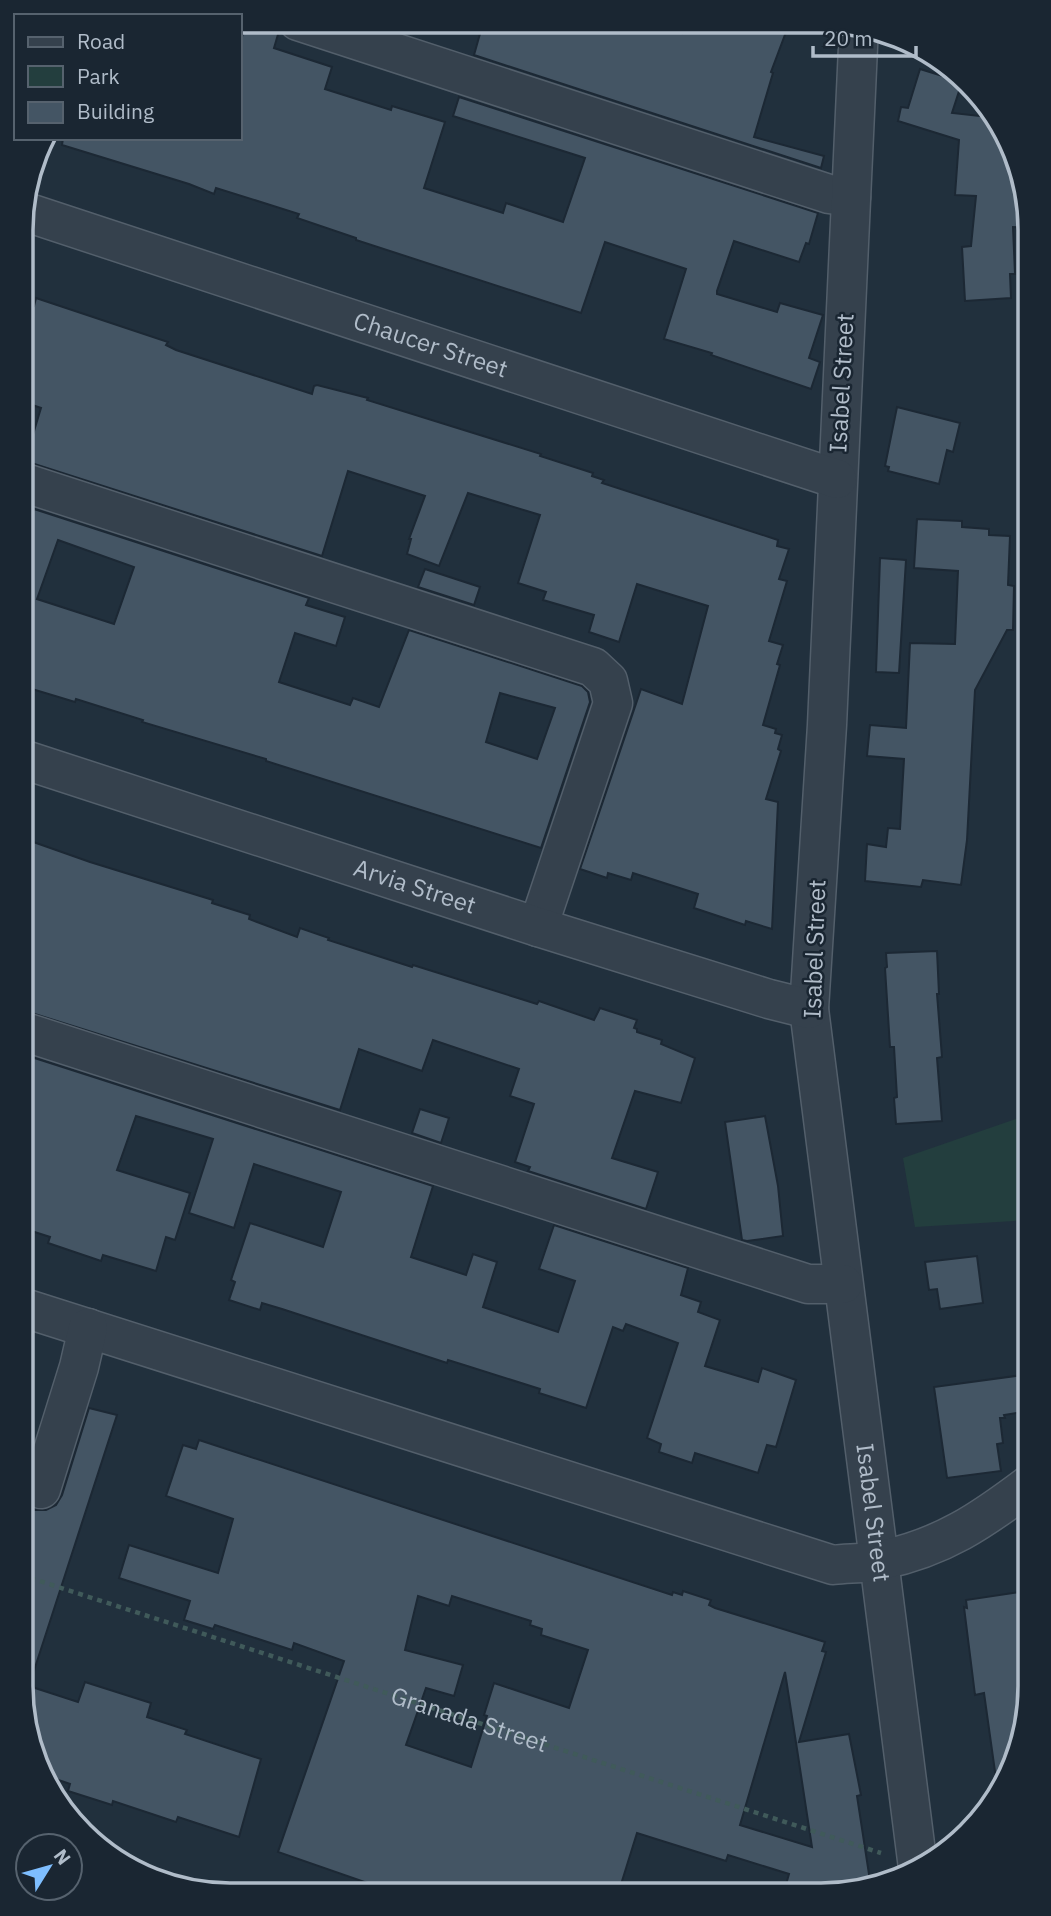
<svg xmlns="http://www.w3.org/2000/svg" width="1051" height="1916" font-family="'IBM Plex Sans',sans-serif">
<style>
.green{fill:#233e3e}
.building{fill:#445564;stroke:#1c2834;stroke-width:2;fill-rule:evenodd}
.lines{fill:none;stroke-linecap:round;stroke-linejoin:round}
.minor-casing{stroke:#535f6b;stroke-width:41}
.path{stroke:#405a5a;stroke-width:4.5;stroke-dasharray:5 5;stroke-linecap:butt}
.minor{stroke:#35414d;stroke-width:38}
.labels{text-anchor:middle;stroke-width:5;stroke-linejoin:round;paint-order:stroke}
.street-label{font-size:24px;fill:#b0bcc9;stroke:#1a2632}
.rim{fill:none;stroke:#b0bcc9;stroke-width:3.5}
</style>
<rect width="100%" height="100%" fill="#21303d"/>
<polygon class="green" points="1030,1114 1030,1220 915,1227 903,1158"/>
<g class="building">
<polygon points="247,21 263,21 277,26 279,31 274,48 332,67 325,89 391,110 392,106 445,122 424,188 503,213 506,203 563,222 585,158 453,116 459,97 818,213 809,244 806,243 799,262 734,241 717,291 717,294 777,312 780,303 823,315 809,358 820,362 811,389 711,355 712,353 664,339 686,269 605,242 581,313 356,240 356,238 297,218 299,214 216,188 214,194 189,184 62,145 63,138 240,138 240,43"/>
<polygon points="483,23 653,24 682,33 686,24 789,24 771,72 773,73 754,137 824,156 821,168 474,55"/>
<polygon points="920,69 962,82 952,113 989,117 1019,163 1030,228 1013,227 1015,274 1010,274 1011,298 965,301 962,247 971,246 976,196 955,195 959,140 898,121 901,107 908,108"/>
<polygon points="36,298 168,342 166,345 176,350 312,394 314,386 317,385 368,398 367,400 541,454 540,456 593,473 592,476 604,480 602,483 778,540 777,546 789,549 779,579 787,581 769,641 783,645 777,664 780,665 763,725 776,729 775,733 782,735 778,749 781,751 766,799 778,802 772,929 746,921 745,925 694,908 698,894 633,873 631,880 608,873 607,878 580,869 641,689 682,704 708,606 637,584 619,642 589,632 594,615 543,600 546,592 518,583 540,515 468,493 439,566 407,554 411,539 409,539 425,496 348,471 322,556 25,461 41,408 23,402 23,302 34,306"/>
<polygon points="897,407 960,423 953,452 947,450 939,484 888,471 889,467 885,466"/>
<path d="M34,509L309,598L306,605L345,617L336,646L295,633L279,682L350,705L353,698L379,707L409,630L582,686L588,692L590,702L541,848L266,761V759L142,722L143,720L76,699L75,702L22,686V541ZM58,540L134,567L114,624L37,599ZM500,693L555,708L537,759L486,742Z"/>
<polygon points="917,519 962,521 962,527 989,529 989,535 1010,536 1008,585 1014,586 1013,630 1007,630 975,690 967,840 961,885 923,880 921,887 865,881 867,844 886,847 888,828 900,829 904,759 867,756 870,725 906,728 910,643 955,644 958,571 914,568"/>
<polygon points="880,558 906,560 899,673 876,672"/>
<polygon points="425,569 480,587 474,605 418,587"/>
<polygon points="22,838 90,862 213,900 212,903 250,915 249,919 297,937 300,928 329,938 328,940 412,967 413,965 537,1004 539,1001 594,1020 600,1008 637,1020 634,1028 637,1029 637,1032 662,1040 661,1044 695,1058 681,1103 635,1091 612,1158 658,1172 646,1209 528,1171 530,1167 515,1162 534,1104 510,1096 519,1069 433,1040 422,1071 359,1049 340,1110 22,1010"/>
<polygon points="937,951 939,994 937,994 942,1057 937,1058 942,1121 896,1124 894,1098 897,1097 894,1047 890,1047 885,968 887,967 886,953"/>
<polygon points="22,1054 433,1186 411,1257 466,1275 473,1254 497,1262 483,1307 558,1332 575,1281 539,1269 554,1225 688,1268 681,1295 701,1302 698,1312 720,1320 705,1366 758,1382 762,1368 796,1380 776,1447 767,1445 758,1473 695,1453 692,1463 659,1452 661,1444 647,1438 678,1343 626,1324 623,1331 613,1327 586,1408 539,1393 540,1389 464,1365 448,1360 447,1363 282,1309 262,1303 260,1310 229,1300 235,1282 231,1280 250,1223 323,1247 341,1192 254,1164 234,1228 189,1213 213,1139 136,1116 117,1170 190,1193 175,1240 166,1237 156,1271 103,1255 101,1261 48,1243 50,1237 22,1228"/>
<polygon points="420,1109 449,1118 441,1143 412,1133"/>
<polygon points="765,1116 778,1186 783,1236 747,1241 742,1240 725,1122"/>
<polygon points="977,1256 983,1303 940,1309 937,1289 929,1290 925,1262"/>
<polygon points="1030,1374 1030,1411 1004,1415 1005,1418 1000,1418 1003,1443 997,1444 1001,1471 947,1478 934,1387"/>
<polygon points="89,1408 117,1415 29,1686 78,1702 85,1682 151,1703 147,1717 187,1730 185,1734 261,1759 239,1837 178,1817 176,1822 113,1801 112,1805 68,1791 70,1784 44,1775 32,1753 21,1686 21,1497 25,1504 35,1510 46,1510 56,1505 62,1495"/>
<path d="M199,1440L672,1595L673,1592L682,1595L683,1591L711,1600L709,1605L715,1608L825,1642L822,1651L826,1652L799,1742L849,1734L861,1795L857,1796L871,1887L821,1895H783L789,1874L728,1855L726,1861L637,1833L618,1894H399L278,1852L344,1661L294,1643L292,1650L215,1625L213,1629L184,1620L190,1601L119,1578L129,1545L218,1573L233,1519L166,1496L183,1445L196,1449ZM418,1596L449,1606L452,1596L531,1621L530,1625L542,1629L541,1635L588,1650L569,1708L494,1683L484,1715L487,1716L471,1767L406,1745L426,1688L454,1696L463,1665L405,1650ZM785,1672L797,1749L812,1847L740,1825Z"/>
<polygon points="1026,1591 1030,1614 1030,1700 1014,1766 998,1793 984,1693 975,1695 964,1607 967,1608 966,1600"/>
</g>
<g class="lines">
<g class="minor-casing">
<g id="minor">
<polyline points="298,21 829,194 851,197"/>
<path id="s2" d="M859,25L827,725L809,1009L918,1868"/>
<path id="s3" d="M23,211L837,479"/>
<polyline points="22,482 593,667 608,681 613,703 538,927"/>
<path id="s4" d="M22,759L538,927L769,999L809,1009"/>
<polyline points="22,1031 808,1284 843,1284"/>
<path d="M21,1307L833,1565C849,1563 866,1564 882,1560C943,1547 981,1521 1030,1484"/>
<polyline points="41,1489 79,1367 88,1328"/>
</g>
</g>
<path class="path" id="s1" d="M21,1575L881,1853"/>
<use href="#minor" class="minor"/>
</g>
<g class="labels">
<g class="street-label">
<text dy="8" stroke="none"><textPath href="#s3" startOffset="429">Chaucer Street</textPath></text>
<text transform="translate(842 383) rotate(-87)" y="8">Isabel Street</text>
<text dy="8" stroke="none"><textPath href="#s4" startOffset="413">Arvia Street</textPath></text>
<text transform="translate(815 949) rotate(-88)" y="8">Isabel Street</text>
<text dy="8" stroke="none"><textPath href="#s2" startOffset="1493">Isabel Street</textPath></text>
<text dy="8" stroke="none"><textPath href="#s1" startOffset="471">Granada Street</textPath></text>
</g>
</g>
<path d="M0 0H1051V1916H0ZM230 33H821A197 197 0 0 1 1018 230V1686A197 197 0 0 1 821 1883H230A197 197 0 0 1 33 1686V230A197 197 0 0 1 230 33Z" fill="#1a2632" fill-rule="evenodd"/>
<path class="rim" d="M230 33H821A197 197 0 0 1 1018 230V1686A197 197 0 0 1 821 1883H230A197 197 0 0 1 33 1686V230A197 197 0 0 1 230 33Z"/>
<rect x="14" y="14" width="228" height="126" fill="#1a2632" stroke="#56626e" stroke-width="2"/>
<rect x="28" y="37" width="35" height="10" fill="#35414d" stroke="#56626e" stroke-width="2"/>
<text x="77" y="49" font-size="21" fill="#b0bcc9">Road</text>
<rect x="28" y="66" width="35" height="21" fill="#233e3e" stroke="#56626e" stroke-width="2"/>
<text x="77" y="84" font-size="21" fill="#b0bcc9">Park</text>
<rect x="28" y="102" width="35" height="21" fill="#445564" stroke="#56626e" stroke-width="2"/>
<text x="77" y="119" font-size="21" fill="#b0bcc9">Building</text>
<g transform="translate(49 1867) rotate(53)"><circle r="33" fill="#1a2632" stroke="#56626e" stroke-width="2"/>
<path d="M0-5L12 26L0 18L-12 26Z" fill="#7ebeff"/>
<text y="-10" font-size="19" font-weight="bold" text-anchor="middle" fill="#b0bcc9">N</text>
</g>
<path d="M813 46v10h103v-10" fill="none" stroke="#b0bcc9" stroke-width="3.5"/>
<text x="824" y="46" font-size="21" fill="#b0bcc9" stroke="#1a2632" stroke-width="5" paint-order="stroke">20 m</text>
</svg>
